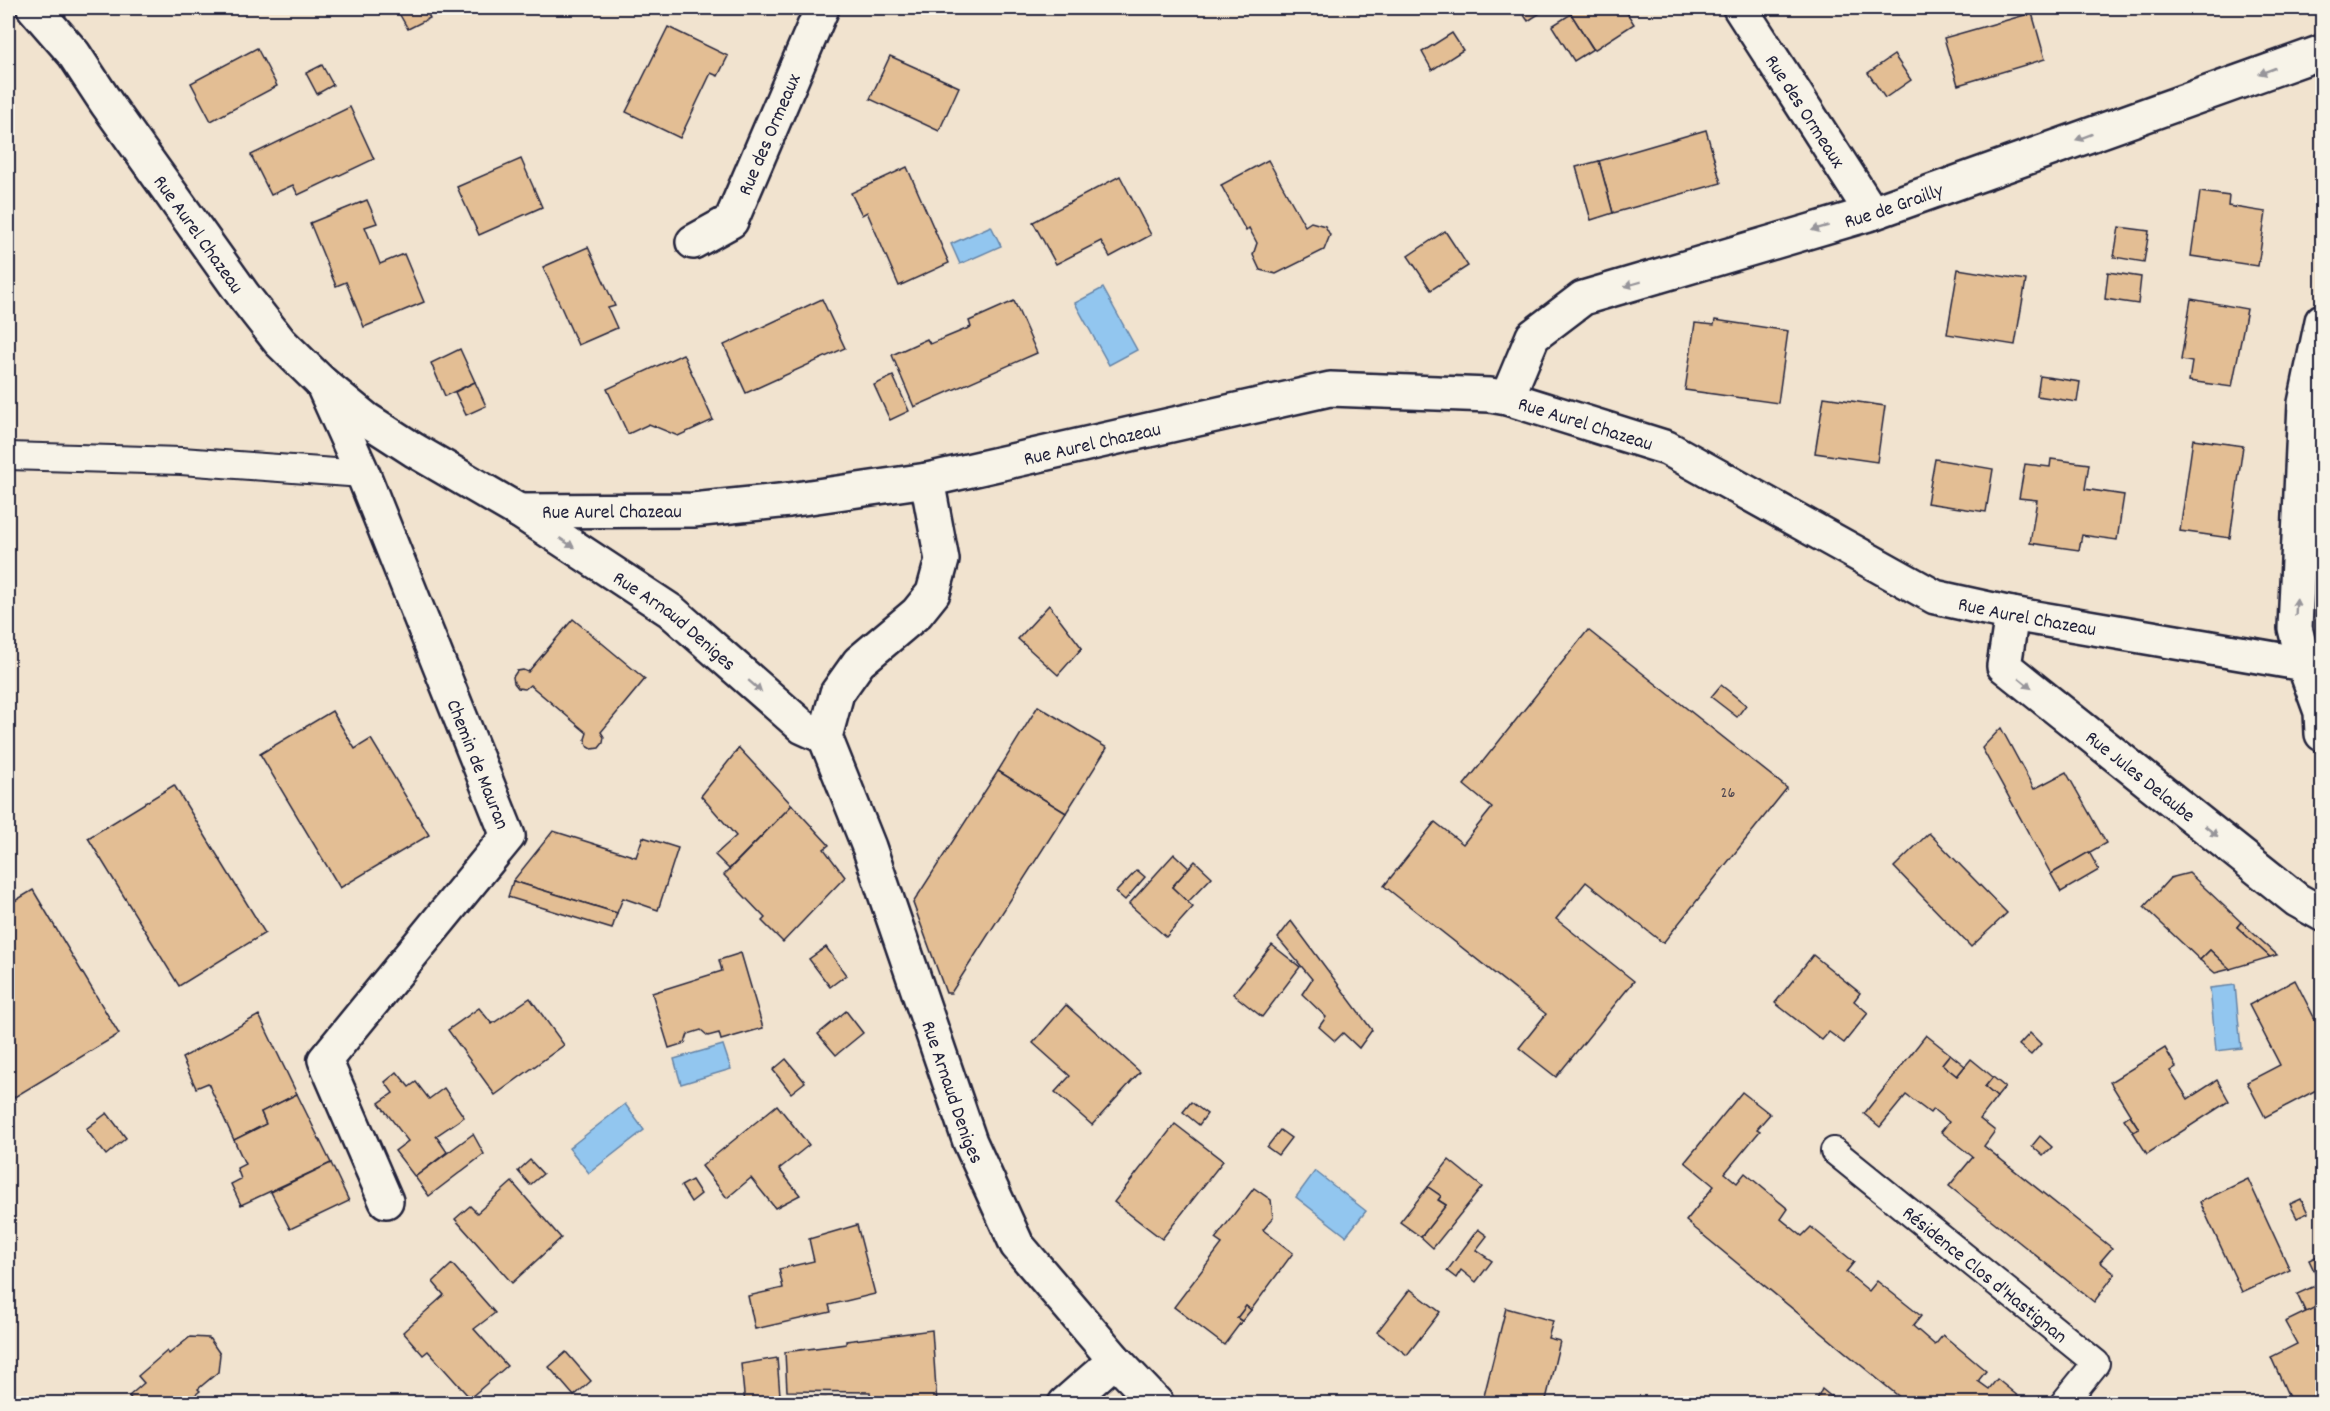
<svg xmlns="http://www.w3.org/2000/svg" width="2330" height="1411" font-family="Dekko,sans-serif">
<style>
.water{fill:#92c6ef;stroke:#6584a7;stroke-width:1.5}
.building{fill:#e3be94;stroke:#22223b;stroke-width:1.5}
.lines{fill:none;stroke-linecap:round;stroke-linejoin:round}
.lane-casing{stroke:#22223b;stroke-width:30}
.street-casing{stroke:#22223b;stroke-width:38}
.secondary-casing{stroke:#22223b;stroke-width:38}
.lane{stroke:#f7f3e8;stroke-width:26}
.street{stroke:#f7f3e8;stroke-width:33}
.secondary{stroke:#f7f3e8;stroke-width:33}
.oneway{fill:#97959a}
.labels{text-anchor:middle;stroke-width:4.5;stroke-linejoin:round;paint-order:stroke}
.number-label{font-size:16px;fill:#524951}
.street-label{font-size:20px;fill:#22223b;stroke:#f7f3e8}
</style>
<rect width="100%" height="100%" fill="#f1e3cf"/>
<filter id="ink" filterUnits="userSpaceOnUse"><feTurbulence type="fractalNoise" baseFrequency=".0167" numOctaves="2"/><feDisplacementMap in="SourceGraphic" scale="12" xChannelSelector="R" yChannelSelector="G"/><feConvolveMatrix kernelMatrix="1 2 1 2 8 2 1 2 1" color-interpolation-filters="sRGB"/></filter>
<g filter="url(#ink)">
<g class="water">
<polygon points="991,226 1001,246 960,264 951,244"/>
<polygon points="1103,288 1137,350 1109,365 1075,303"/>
<polygon points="2235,985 2241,1048 2216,1051 2210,988"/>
<polygon points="723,1045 731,1069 681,1084 674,1059"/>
<polygon points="625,1104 644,1130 589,1173 569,1148"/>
<polygon points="1315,1171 1366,1211 1346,1236 1296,1197"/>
</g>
<g class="building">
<polygon points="396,8 436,8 427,13 430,18 408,29"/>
<polygon points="1519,8 1548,8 1528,21"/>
<polygon points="1567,8 1624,8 1634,24 1594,50"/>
<polygon points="2032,13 2045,59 1958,85 1944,38"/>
<polygon points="1571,14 1593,49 1574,61 1552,26"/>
<polygon points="668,27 728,56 718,76 711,73 680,138 626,112"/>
<polygon points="1452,33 1463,50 1432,70 1422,52"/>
<polygon points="257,48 277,86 211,121 191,83"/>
<polygon points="1894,55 1911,80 1885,98 1868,73"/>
<polygon points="890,56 959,87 939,131 870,99"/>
<polygon points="322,65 333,85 317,94 306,73"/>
<polygon points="350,107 374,159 298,195 293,185 271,195 251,155"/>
<polygon points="1706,130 1721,183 1613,213 1599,161"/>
<polygon points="521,159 542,207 479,235 457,187"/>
<polygon points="1268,160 1305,226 1311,222 1325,226 1330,235 1324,250 1276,274 1260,270 1253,255 1257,243 1249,228 1246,231 1221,185"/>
<polygon points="1599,161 1613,213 1591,220 1576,167"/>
<polygon points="907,167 949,263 899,286 867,212 862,215 851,193"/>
<polygon points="1120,176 1151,235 1110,257 1101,241 1056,264 1033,222"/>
<polygon points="2200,192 2229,196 2228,206 2266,212 2258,266 2191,256"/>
<polygon points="367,200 377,223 365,227 380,264 404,254 424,302 364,327 346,282 336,286 310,223"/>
<polygon points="2119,227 2149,231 2144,262 2114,257"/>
<polygon points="1445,231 1468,266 1431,290 1408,256"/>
<polygon points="588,247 615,306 608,308 617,328 578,345 543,267"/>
<polygon points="1958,269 2026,280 2015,345 1947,334"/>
<polygon points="2108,272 2141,277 2138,304 2105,299"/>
<polygon points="822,299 845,348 746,393 724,345"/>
<polygon points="2191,299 2247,309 2232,387 2189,381 2192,362 2181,360"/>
<polygon points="1014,301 1037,353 914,407 892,355 927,339 930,344 971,327 969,321"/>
<polygon points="1715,320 1788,331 1778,403 1685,390 1695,323 1714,325"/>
<polygon points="460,349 475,382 445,396 431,363"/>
<polygon points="683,354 713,420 678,436 649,424 628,434 607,389"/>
<polygon points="893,376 909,411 890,420 874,385"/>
<polygon points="2040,376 2080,382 2077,402 2037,396"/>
<polygon points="475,382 486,406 466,415 455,392"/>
<polygon points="1824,397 1885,406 1877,462 1815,453"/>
<polygon points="2193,439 2243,446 2230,538 2180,531"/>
<polygon points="1935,459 1993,469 1986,512 1927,503"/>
<polygon points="2051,459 2089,464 2085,489 2124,495 2117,540 2082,535 2079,550 2030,543 2037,500 2019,498 2025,464 2050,467"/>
<polygon points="1049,605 1082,648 1058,675 1018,639"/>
<polygon points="573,619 645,679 601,732 604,737 603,743 599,748 592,749 587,746 585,739 587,733 530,685 525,689 518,688 514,683 513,677 517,671 523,670 528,672"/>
<polygon points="1588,630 1787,788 1663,943 1586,882 1556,919 1634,981 1556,1077 1519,1048 1546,1014 1384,886 1435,822 1463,844 1492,808 1464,785"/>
<polygon points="1721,685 1746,705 1737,717 1711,697"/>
<polygon points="1038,706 1107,748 1066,813 998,771"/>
<polygon points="332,711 355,749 371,739 429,835 340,888 260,754"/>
<polygon points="2001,728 2034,789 2066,772 2106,843 2051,874 1982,748"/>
<polygon points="739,748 792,805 729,869 715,855 736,836 701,796"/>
<polygon points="998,771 1066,813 951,993 946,993 913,903"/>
<polygon points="174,785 265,933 179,986 88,838"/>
<polygon points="792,805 829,845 824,849 845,877 783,942 762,921 765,918 724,875"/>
<polygon points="553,831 636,857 643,837 678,848 658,910 623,898 617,913 513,881"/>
<polygon points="1929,833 2007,913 1971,947 1894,867"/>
<polygon points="2089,852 2099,870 2061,892 2051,874"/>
<polygon points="1174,854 1189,868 1172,887 1193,907 1166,937 1129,904"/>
<polygon points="1195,861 1212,877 1188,902 1172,887"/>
<polygon points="1137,870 1145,877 1125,900 1116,892"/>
<polygon points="2189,873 2241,922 2237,927 2270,957 2230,969 2210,950 2200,960 2144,907 2170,878"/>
<polygon points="513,881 617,913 612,929 508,897"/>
<polygon points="33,890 119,1034 8,1101 8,905"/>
<polygon points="1291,921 1372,1030 1359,1048 1343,1033 1335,1041 1319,1027 1326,1017 1302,994 1312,979 1278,938"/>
<polygon points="2241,922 2277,955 2270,957 2237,927"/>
<polygon points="1272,945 1300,967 1262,1017 1233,994"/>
<polygon points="826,947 846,975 830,987 809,959"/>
<polygon points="2210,950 2230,969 2215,973 2200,960"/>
<polygon points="741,953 763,1028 721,1040 719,1033 708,1036 701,1030 688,1034 685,1043 669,1048 652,993 722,971 719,960"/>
<polygon points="1813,955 1860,993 1854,1001 1868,1013 1844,1043 1829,1032 1822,1040 1775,1003"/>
<polygon points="2295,980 2322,1033 2322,1087 2265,1117 2247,1082 2280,1065 2249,1005"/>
<polygon points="530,998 564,1045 495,1095 448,1030 479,1008 492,1024"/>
<polygon points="1066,1005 1140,1072 1092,1125 1055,1092 1070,1076 1033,1043"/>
<polygon points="846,1011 863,1033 836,1055 818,1034"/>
<polygon points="259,1015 297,1094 261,1112 266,1124 234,1140 208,1083 196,1088 182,1058"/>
<polygon points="2030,1033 2041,1044 2031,1055 2019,1045"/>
<polygon points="1926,1035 1950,1054 1942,1064 1957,1076 1971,1059 1993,1077 1985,1087 1997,1097 1980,1119 1995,1131 1984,1146 2112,1248 2100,1262 2115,1274 2094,1302 1949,1186 1973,1157 1941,1132 1949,1122 1933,1109 1930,1113 1906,1095 1880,1127 1864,1114"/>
<polygon points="2165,1048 2176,1067 2170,1071 2188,1099 2217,1080 2229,1101 2147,1154 2133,1132 2139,1129 2110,1082"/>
<polygon points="1950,1054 1965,1066 1957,1076 1942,1064"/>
<polygon points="786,1059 805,1082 791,1093 773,1070"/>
<polygon points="397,1072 409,1087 416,1082 429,1099 444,1088 464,1117 436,1136 447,1152 415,1177 395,1151 408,1141 379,1103 393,1093 385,1082"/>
<polygon points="1993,1077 2005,1087 1997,1097 1985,1087"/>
<polygon points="1742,1092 1770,1114 1757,1129 1760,1131 1725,1173 1737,1183 1745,1173 1788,1209 1781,1219 1802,1236 1811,1227 1854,1262 1846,1272 1869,1291 1877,1281 1921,1316 1913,1326 1935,1345 1943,1335 1986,1371 1978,1381 1989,1389 1997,1379 2019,1397 2013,1404 1908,1404 1686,1221 1714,1186 1685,1162"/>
<polygon points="297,1094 331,1163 241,1205 231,1184 241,1179 237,1168 245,1164 234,1140 266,1124 261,1112"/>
<polygon points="1191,1102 1207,1114 1199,1125 1183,1112"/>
<polygon points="777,1105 809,1145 779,1169 800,1195 775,1208 751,1178 727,1198 702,1166"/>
<polygon points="107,1113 126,1138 106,1155 86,1129"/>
<polygon points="2130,1115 2139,1129 2133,1132 2124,1119"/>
<polygon points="1175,1124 1223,1161 1162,1239 1114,1202"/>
<polygon points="2322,1124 2322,1141 2316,1128"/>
<polygon points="1280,1130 1291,1138 1278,1155 1267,1147"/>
<polygon points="473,1134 484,1154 429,1196 415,1177"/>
<polygon points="2040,1136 2052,1147 2043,1156 2032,1146"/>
<polygon points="530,1160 543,1174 530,1185 518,1171"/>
<polygon points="1449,1160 1482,1187 1433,1248 1421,1237 1446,1205 1438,1200 1441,1196 1428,1187"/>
<polygon points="331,1163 349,1201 290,1229 271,1192"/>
<polygon points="2248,1179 2290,1270 2242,1292 2200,1202"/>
<polygon points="692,1180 701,1194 691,1202 681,1186"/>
<polygon points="512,1182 561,1238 512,1283 455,1219 470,1206 477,1213"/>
<polygon points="1428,1187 1441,1196 1438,1200 1446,1205 1421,1237 1400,1222"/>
<polygon points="1254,1188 1271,1200 1273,1218 1263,1230 1293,1253 1251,1310 1246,1306 1237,1318 1242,1321 1224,1345 1174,1307 1222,1244 1215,1239"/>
<polygon points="2301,1199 2308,1213 2297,1218 2290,1204"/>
<polygon points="857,1225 875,1294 829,1305 831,1312 755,1329 748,1296 783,1288 779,1269 814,1261 809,1239"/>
<polygon points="1478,1229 1487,1236 1476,1250 1492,1261 1476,1282 1461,1270 1456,1278 1447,1271"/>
<polygon points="2322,1254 2322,1279 2319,1281 2309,1260"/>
<polygon points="452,1264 495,1313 474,1329 507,1366 470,1398 428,1351 423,1355 403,1332 444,1295 433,1282"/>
<polygon points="2317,1285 2322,1296 2322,1304 2306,1313 2297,1294"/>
<polygon points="1410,1289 1440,1312 1407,1355 1377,1332"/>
<polygon points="2322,1304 2322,1392 2298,1404 2292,1404 2271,1357 2297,1344 2285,1322"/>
<polygon points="1246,1306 1251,1310 1242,1321 1237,1318"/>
<polygon points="1506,1308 1553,1321 1548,1338 1560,1341 1545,1404 1482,1404"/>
<polygon points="932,1330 937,1404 871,1404 870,1392 787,1391 785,1352 846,1344 846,1341"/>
<polygon points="190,1337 209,1338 220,1354 218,1372 198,1389 200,1391 184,1404 135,1404 129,1396 144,1383 138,1376 167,1351 169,1354"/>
<polygon points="566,1352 591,1381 574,1396 549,1367"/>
<polygon points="777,1358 780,1395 795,1395 796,1404 745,1404 741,1364"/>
<polygon points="1822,1389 1840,1404 1815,1404"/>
<polygon points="2322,1392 2322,1404 2298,1404"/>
<polygon points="303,1395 309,1404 291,1404"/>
<polygon points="864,1397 864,1404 848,1404 848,1399"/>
<polygon points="826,1399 827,1404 796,1404 796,1402"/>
</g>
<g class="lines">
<g class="lane-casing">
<g id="lane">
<polyline points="8,456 181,461 363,474"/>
<path id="s1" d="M1834,1151L2096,1363L2063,1404"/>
</g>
</g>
<g class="street-casing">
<g id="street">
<path id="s2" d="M1740,8L1872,213"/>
<path id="s3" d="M693,242L731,221L822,8"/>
<polyline points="2322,321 2305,403 2295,628 2304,665 2321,712 2322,734"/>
<path id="s4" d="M322,383L363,474L508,836L325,1060L386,1201"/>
<path id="s5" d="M1507,398L1533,336L1583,298L1872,213L2322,52"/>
<path id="s6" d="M2012,614L2004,666L2297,900L2322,914"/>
<polyline points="1065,1404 1115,1360"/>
</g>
</g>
<g class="secondary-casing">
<g id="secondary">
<path id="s7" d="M34,8L74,54L107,104L244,296L280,342L322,383L366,419L414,450L519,511L671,611L803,727L825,737"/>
<path id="s8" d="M927,480L942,560L933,593L917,613L859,662L837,693L825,737L869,847L970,1142L1017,1245L1115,1360L1157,1404"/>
<path id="s9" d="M519,511L693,510L789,500L927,480L1330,389L1490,395L1507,398L1667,448L1935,597L2012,614L2322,667"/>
</g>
</g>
<use href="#lane" class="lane"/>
<use href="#street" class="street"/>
<use href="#secondary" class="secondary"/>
</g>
<defs><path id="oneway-solid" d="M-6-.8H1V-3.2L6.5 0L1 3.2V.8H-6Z" transform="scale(1.5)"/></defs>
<g class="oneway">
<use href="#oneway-solid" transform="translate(2267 71) rotate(160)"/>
<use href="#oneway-solid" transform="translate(2084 137) rotate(160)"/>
<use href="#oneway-solid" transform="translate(1820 228) rotate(164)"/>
<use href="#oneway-solid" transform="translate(1633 284) rotate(164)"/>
<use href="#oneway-solid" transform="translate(567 543) rotate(33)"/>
<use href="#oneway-solid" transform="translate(2296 607) rotate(-87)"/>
<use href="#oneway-solid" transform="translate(2025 683) rotate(39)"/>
<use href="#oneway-solid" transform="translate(755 686) rotate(41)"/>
<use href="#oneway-solid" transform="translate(2211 831) rotate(39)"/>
</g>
</g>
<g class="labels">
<g class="number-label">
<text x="1728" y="797">26</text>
</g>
<g class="street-label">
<text dy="7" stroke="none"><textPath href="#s2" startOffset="122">Rue des Ormeaux</textPath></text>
<text dy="7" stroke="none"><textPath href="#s3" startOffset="138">Rue des Ormeaux</textPath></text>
<text dy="7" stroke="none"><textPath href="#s5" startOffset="454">Rue de Grailly</textPath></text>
<text dy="7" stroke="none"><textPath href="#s7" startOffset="280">Rue Aurel Chazeau</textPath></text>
<text dy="7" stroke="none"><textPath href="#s9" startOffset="1083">Rue Aurel Chazeau</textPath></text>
<text dy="7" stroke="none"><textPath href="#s9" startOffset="579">Rue Aurel Chazeau</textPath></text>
<text dy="7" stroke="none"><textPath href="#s9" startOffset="93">Rue Aurel Chazeau</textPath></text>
<text dy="7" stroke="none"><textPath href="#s9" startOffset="1569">Rue Aurel Chazeau</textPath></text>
<text dy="7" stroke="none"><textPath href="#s7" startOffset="900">Rue Arnaud Deniges</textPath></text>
<text dy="7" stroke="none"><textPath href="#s4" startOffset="412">Chemin de Mauran</textPath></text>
<text dy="7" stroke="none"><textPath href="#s6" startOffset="228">Rue Jules Delaube</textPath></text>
<text dy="7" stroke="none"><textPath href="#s8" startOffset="678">Rue Arnaud Deniges</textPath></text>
<text dy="7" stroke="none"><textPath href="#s1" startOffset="195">Résidence Clos d'Hastignan</textPath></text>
</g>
</g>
<rect width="2330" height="1411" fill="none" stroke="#f7f3e8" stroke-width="30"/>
<rect x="15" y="15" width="2300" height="1381" fill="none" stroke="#22223b" stroke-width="2" filter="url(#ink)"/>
</svg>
